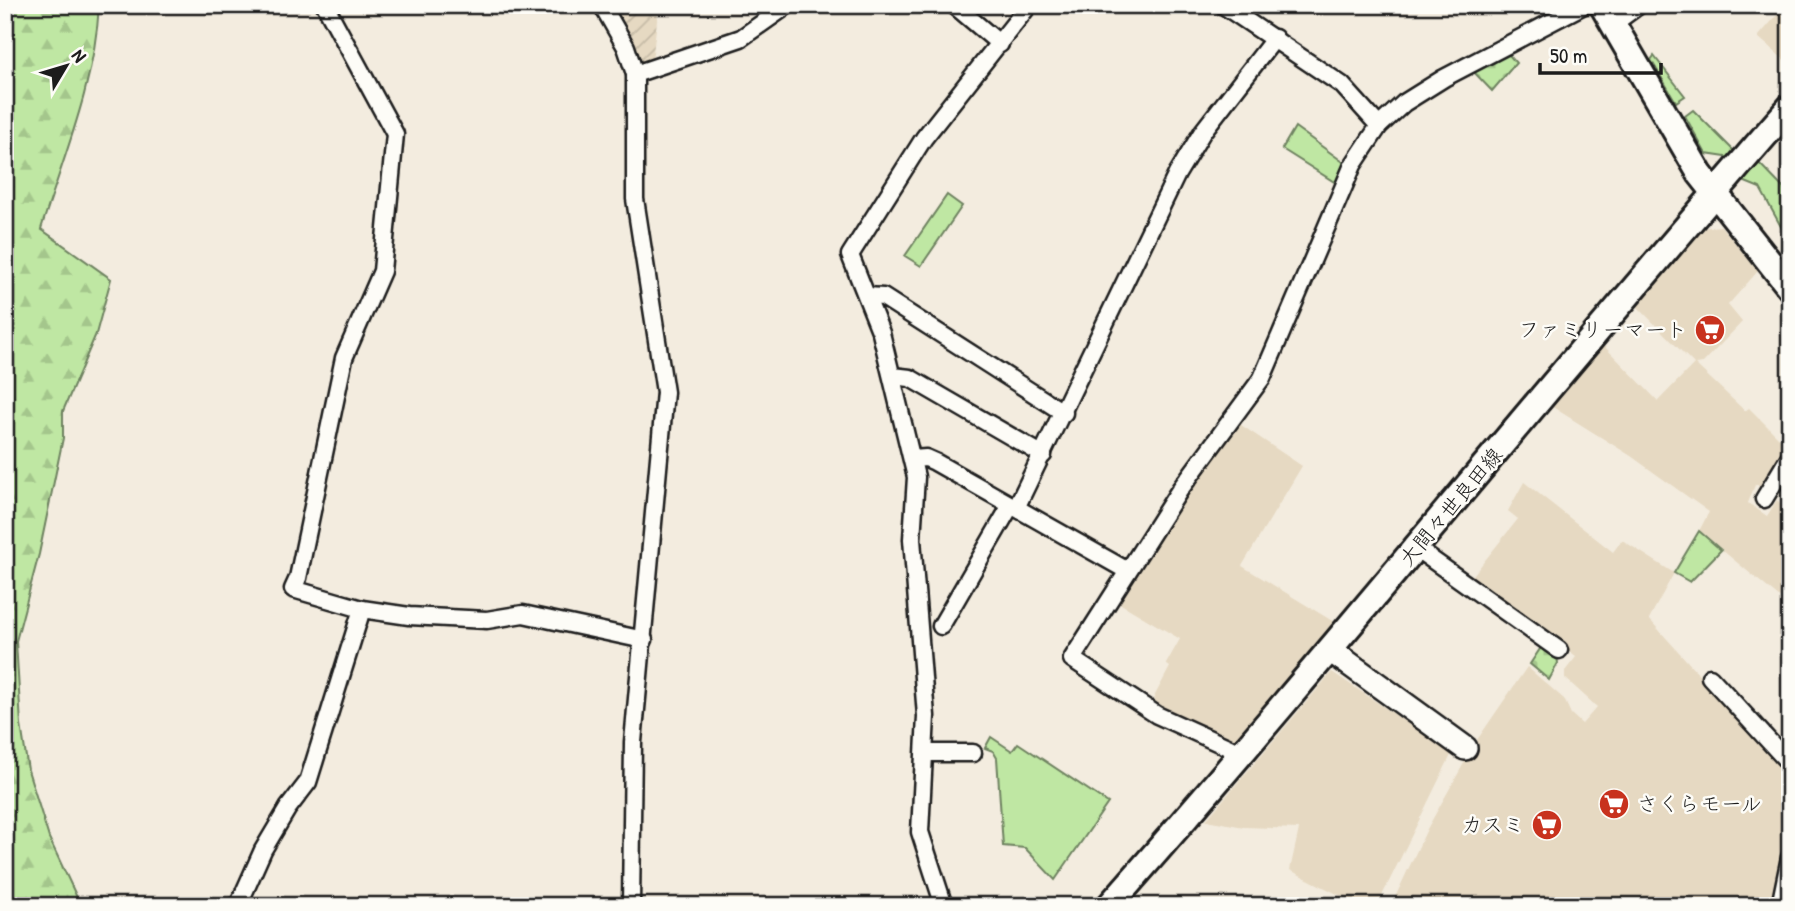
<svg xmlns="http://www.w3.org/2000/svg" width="1795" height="911" font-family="'Patrick Hand','Klee One',sans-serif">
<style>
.built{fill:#e6d9c2}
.industrial{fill:url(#industrial-furrows)}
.green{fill:#bfe7a3;stroke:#6e8260;stroke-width:2}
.forest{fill:url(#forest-firs);stroke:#6e8260;stroke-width:2}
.cemetery{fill:url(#cemetery-stones);stroke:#6e8260;stroke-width:2}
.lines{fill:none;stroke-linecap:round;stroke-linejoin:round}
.street-casing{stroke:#1c1c1c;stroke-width:21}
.secondary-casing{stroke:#1c1c1c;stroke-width:28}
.primary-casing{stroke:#1c1c1c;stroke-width:30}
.street{stroke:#fdfcf7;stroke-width:16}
.secondary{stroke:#fdfcf7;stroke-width:23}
.primary{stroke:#fdfcf7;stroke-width:24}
.labels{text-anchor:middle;stroke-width:5;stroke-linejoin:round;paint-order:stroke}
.poi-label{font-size:21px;fill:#1c1c1c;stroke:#fdfcf7;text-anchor:end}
.street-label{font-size:21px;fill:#1c1c1c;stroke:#fdfcf7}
</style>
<defs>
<pattern id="industrial-furrows" width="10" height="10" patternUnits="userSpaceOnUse" patternTransform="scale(1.75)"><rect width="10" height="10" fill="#e6d9c2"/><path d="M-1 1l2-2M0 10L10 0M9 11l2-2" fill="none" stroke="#c5baa6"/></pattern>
<pattern id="forest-firs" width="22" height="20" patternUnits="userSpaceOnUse" patternTransform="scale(1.75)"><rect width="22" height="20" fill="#bfe7a3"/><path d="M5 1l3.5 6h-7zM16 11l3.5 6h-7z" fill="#a4c68c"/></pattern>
<pattern id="cemetery-stones" width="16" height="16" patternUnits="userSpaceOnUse" patternTransform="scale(1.75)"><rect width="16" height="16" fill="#bfe7a3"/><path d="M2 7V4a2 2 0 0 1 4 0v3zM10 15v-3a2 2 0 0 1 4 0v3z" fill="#a4c68c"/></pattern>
</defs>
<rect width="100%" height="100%" fill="#f3ecdf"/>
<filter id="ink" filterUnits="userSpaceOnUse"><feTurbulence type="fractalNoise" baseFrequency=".0143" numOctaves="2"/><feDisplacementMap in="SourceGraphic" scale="14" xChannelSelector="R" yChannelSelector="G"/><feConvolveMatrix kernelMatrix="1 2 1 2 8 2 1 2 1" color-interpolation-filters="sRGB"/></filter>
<g filter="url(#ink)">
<g class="built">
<polygon points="1784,7 1790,12 1790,65 1758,37"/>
<polygon points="1721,226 1758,271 1728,305 1742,322 1703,363 1695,364 1745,411 1749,408 1787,446 1768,485 1755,485 1748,503 1767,516 1777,500 1790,514 1790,584 1780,598 1699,531 1709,512 1631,456 1551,406 1601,343 1658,401 1694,364 1633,302 1699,228"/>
<polygon points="1238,423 1302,466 1242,566 1339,625 1237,742 1155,706 1154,697 1170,667 1166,664 1180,639 1116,601 1185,495"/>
<polygon points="1524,482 1613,552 1622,540 1674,573 1649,619 1790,775 1790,815 1771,906 1391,906 1427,829 1477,740 1527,667 1564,699 1571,714 1582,724 1597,707 1565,678 1565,671 1576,657 1470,579 1518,519 1508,511"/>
<polygon points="1332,672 1452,753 1377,906 1361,906 1290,870 1299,829 1244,827 1206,820"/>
</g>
<polygon class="industrial" points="622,5 659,5 652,61 640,64 615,9"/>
<g class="green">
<polygon points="1654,56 1685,96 1676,102 1651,60"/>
<polygon points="1693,110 1737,154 1732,158 1706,154 1685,116"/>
<polygon points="1295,127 1346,164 1336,183 1282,149"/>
<polygon points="1755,159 1790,195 1790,243 1760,188 1738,179"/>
<polygon points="947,195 962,206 921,266 905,256"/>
<polygon points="1699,531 1721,550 1690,582 1674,573"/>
<polygon points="991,737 1012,751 1018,743 1108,803 1055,880 1025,848 1003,846 997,758 993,751 985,748"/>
</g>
<path class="forest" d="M5,5H99C95,83 64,156 41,229L111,279L96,334L63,411V438L39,554L16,641L21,725L28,770L49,838L81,906H5Z"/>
<g class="cemetery">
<polygon points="1505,50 1516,63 1492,91 1471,69"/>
<polygon points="1542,646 1557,657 1558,663 1549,680 1530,664"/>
</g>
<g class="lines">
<g class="street-casing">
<g id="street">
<polyline points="325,5 395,134 382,271 344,358 298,578 293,589 362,609 409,616 487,620 523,614 644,640"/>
<polyline points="602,5 626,47 635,74 635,199 665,392 633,742 631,906"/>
<polyline points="954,5 1000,44"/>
<polyline points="1223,5 1342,85 1379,126"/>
<polyline points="1613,24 1639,5"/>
<polyline points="635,74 741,38 788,5"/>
<polyline points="867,296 883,297 1064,413"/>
<polyline points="893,376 910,378 1043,455"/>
<polyline points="913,459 926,458 935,462 1126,570"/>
<polyline points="1764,499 1790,456"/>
<polyline points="1016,508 1177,174 1203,131 1275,38"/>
<polyline points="1417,549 1559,650"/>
<polyline points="941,626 1011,505"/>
<polyline points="1710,677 1790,764"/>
<polyline points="925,753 973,753"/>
<polyline points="1243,754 1157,715 1072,659 1181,488 1262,378 1353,165 1379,126 1404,103 1444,78 1584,5"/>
<polyline points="238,906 263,850 288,808 308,782 362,609"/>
<polyline points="944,906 920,832 926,716 912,539 916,477 881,333 850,255 924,138 1029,5"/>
<polyline points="1780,906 1790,857"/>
</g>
</g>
<g class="secondary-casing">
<polyline id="secondary" points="1330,650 1465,748"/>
</g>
<g class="primary-casing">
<g id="primary">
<polyline points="1602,5 1700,174 1790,288"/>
<path d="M1109,906C1341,643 1559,370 1790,107"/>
</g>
</g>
<use href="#street" class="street"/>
<use href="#secondary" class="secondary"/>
<use href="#primary" class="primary"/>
</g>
</g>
<defs>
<g id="supermarket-disc" transform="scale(1.575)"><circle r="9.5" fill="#c8321e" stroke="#fdfcf7"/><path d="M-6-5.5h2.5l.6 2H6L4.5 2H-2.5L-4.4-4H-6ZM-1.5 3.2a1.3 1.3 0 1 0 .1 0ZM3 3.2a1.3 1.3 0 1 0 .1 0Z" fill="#fff"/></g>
</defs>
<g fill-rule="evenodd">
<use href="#supermarket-disc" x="1710" y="330"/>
<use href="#supermarket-disc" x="1614" y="804"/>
<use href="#supermarket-disc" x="1547" y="825"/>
</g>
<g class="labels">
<g class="poi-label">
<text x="1687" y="337">ファミリーマート</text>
<text x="1637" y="811" text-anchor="start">さくらモール</text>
<text x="1524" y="832">カスミ</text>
</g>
<g class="street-label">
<text transform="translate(1451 507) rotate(-50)" y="7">大間々世良田線</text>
</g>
</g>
<rect width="1795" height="911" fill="none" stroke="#fdfcf7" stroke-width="28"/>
<rect x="14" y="14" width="1767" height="883" fill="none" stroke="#1c1c1c" stroke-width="2.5" filter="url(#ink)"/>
<g transform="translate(66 66) rotate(52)" stroke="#fdfcf7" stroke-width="5" paint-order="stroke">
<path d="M0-5L12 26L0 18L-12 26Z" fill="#1c1c1c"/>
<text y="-10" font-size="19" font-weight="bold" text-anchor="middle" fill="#1c1c1c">N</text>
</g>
<path d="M1540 63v10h121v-10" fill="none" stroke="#1c1c1c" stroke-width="3.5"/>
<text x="1550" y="63" font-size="21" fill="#1c1c1c" stroke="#fdfcf7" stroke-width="5" paint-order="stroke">50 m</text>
</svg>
